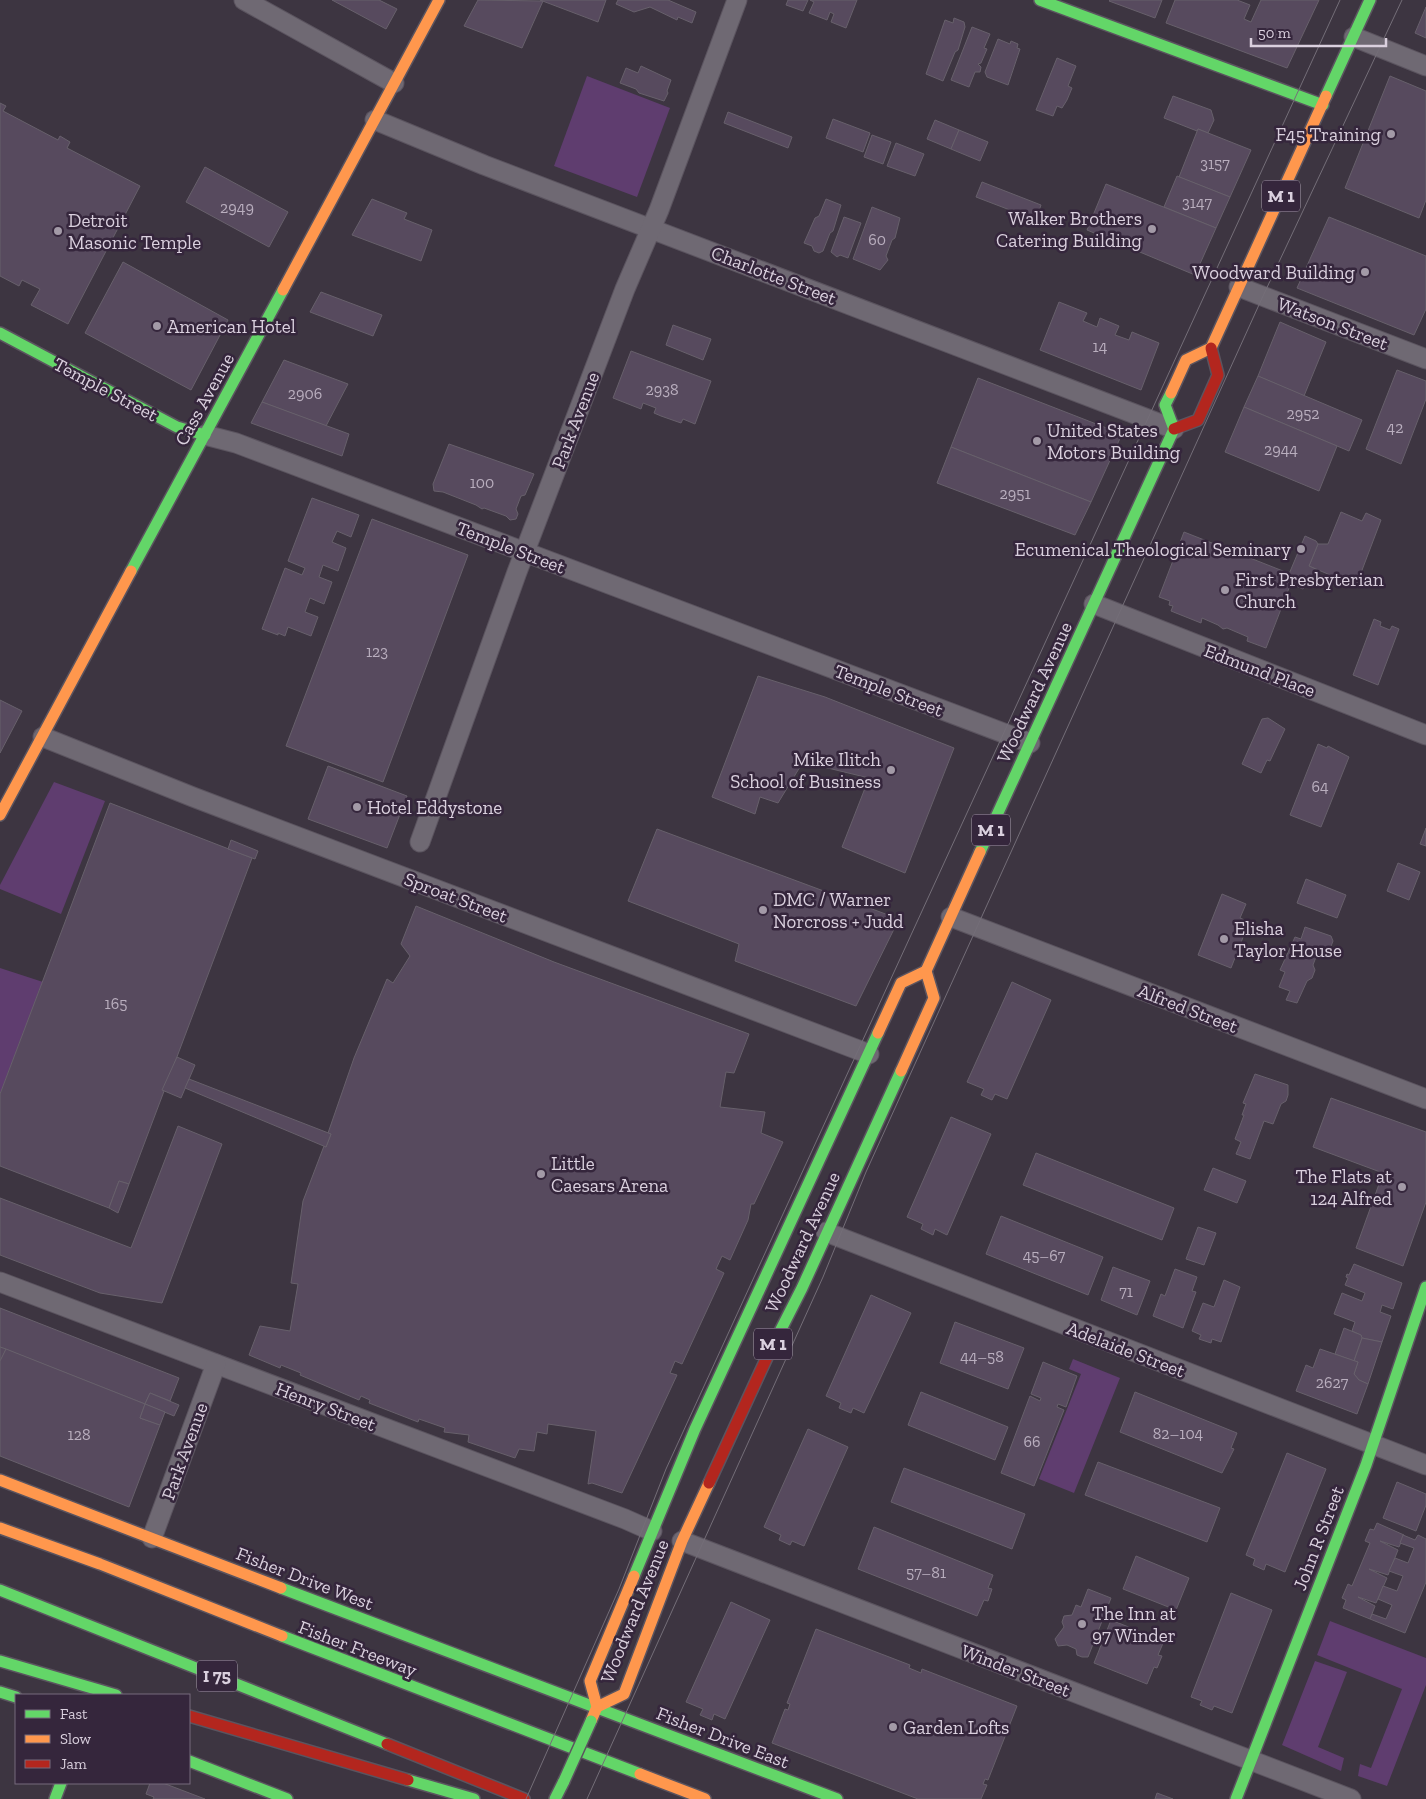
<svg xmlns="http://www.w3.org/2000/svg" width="1426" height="1799" font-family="'Zilla Slab',serif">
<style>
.green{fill:#5f3d6f}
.building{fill:#574a5e;stroke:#67606b}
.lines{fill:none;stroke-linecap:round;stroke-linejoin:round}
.street-casing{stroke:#5b545f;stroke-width:21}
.fast-casing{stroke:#5b545f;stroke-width:14}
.slow-casing{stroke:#5b545f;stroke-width:14}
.jam-casing{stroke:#5b545f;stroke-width:14}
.street{stroke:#6f6973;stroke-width:19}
.fast{stroke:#63d668;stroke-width:11}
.slow{stroke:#ff974d;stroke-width:11}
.jam{stroke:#b3261e;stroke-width:11}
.tram{stroke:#746e78;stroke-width:1}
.fast-bridge-casing{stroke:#5b545f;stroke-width:14;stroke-linecap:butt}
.fast-bridge{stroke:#63d668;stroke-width:11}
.poi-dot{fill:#a39aa7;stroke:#35263c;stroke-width:2}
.labels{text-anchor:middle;stroke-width:5;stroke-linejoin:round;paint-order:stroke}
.number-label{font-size:16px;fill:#b9aebe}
.shield{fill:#35263c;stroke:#a89dad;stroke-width:1}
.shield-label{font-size:18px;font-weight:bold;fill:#dad0de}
.poi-label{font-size:19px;fill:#dad0de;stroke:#35263c;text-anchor:start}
.street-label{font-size:19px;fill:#dad0de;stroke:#35263c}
</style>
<rect width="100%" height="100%" fill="#3d3541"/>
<g class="green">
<polygon points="587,76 670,108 637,197 554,166"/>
<polygon points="54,782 105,801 61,914 0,889 0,885"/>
<polygon points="0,968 43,982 0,1094"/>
<polygon points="1073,1359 1120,1378 1074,1493 1039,1479 1081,1374 1069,1369"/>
<polygon points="1330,1621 1426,1658 1426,1685 1387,1786 1358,1776 1360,1764 1371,1768 1402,1689 1317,1655"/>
<polygon points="1315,1661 1347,1672 1318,1747 1344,1758 1341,1771 1282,1745"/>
</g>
<g class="building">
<polygon points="332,0 379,0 397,9 386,29"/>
<polygon points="478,0 543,1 522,48 464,26"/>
<polygon points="540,0 606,0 598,22"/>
<polygon points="618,0 668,0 696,12 692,23 678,17 677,20 650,7 634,12 616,4"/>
<polygon points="788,0 808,0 803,11 786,5"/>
<polygon points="810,0 857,0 846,28 831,22 834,14 830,12 827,20 809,13 814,2"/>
<polygon points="1162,0 1155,18 1109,1 1110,0"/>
<polygon points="1175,0 1237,0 1250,5 1244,19 1251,22 1261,0 1319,0 1287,68 1166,23"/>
<polygon points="1426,7 1426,38 1415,33"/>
<polygon points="954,18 964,22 965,27 958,50 955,52 943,81 926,74 945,20 953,23"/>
<polygon points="972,27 990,34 984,48 987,49 981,63 978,64 981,67 980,72 975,72 969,87 951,80"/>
<polygon points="998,39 1010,44 1011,41 1018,44 1017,48 1020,49 1008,85 987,77 985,72"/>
<polygon points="1057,58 1076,66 1068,86 1072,88 1067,100 1062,108 1057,106 1053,116 1036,110"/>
<polygon points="641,66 671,80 667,91 668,93 664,101 639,93 636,89 620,83 626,68 638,73"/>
<polygon points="1390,76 1426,91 1426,200 1419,218 1345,188"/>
<polygon points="1173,96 1211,110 1214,120 1208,133 1198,129 1197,131 1164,118"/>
<polygon points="0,103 6,106 3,111 58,140 60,136 70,142 67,148 140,186 68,324 31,305 40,289 22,280 19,286 0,276"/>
<polygon points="728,112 792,137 788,148 724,123"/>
<polygon points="833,119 870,133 863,152 826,138"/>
<polygon points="935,120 959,130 951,149 927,139"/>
<polygon points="1198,129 1251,150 1230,197 1179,177"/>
<polygon points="959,130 988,142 980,161 951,149"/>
<polygon points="872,135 891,142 883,164 864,157"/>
<polygon points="896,143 924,154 915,176 887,166"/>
<polygon points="205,167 288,212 269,247 186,202"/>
<polygon points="1177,176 1230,197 1216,228 1164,207"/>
<polygon points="982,182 1041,205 1036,220 976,197"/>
<polygon points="1106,184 1216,228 1195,275 1087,230"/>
<polygon points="372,199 407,213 404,219 432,230 421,261 352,235"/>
<polygon points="826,199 841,205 833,231 830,233 823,251 819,253 814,251 812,246 804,243 815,218 819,216"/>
<polygon points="872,207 900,218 895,238 892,240 886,256 888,260 880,270 853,259"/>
<polygon points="844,217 861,223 848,258 840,255 837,257 831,252"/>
<polygon points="1329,217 1426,256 1426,309 1414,335 1297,288"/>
<polygon points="123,262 228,320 191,390 85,333"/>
<polygon points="321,292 382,315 373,336 310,312"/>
<polygon points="1059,302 1087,313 1083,321 1097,327 1100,318 1119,326 1115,335 1129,340 1132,332 1159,343 1141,390 1040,350"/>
<polygon points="1280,322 1326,342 1304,396 1258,376"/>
<polygon points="673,325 711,339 703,360 666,345"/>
<polygon points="631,351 711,381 695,424 683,419 681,423 661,416 654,413 656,408 643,403 641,409 613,398"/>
<polygon points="284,360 348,384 326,426 262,402"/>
<polygon points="1397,370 1426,381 1426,399 1401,464 1366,449"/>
<polygon points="1258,376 1362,420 1349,451 1244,407"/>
<polygon points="978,378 1122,434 1091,502 951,447"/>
<polygon points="262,402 349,434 342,456 251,423"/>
<polygon points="1244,407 1337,446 1319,491 1225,452"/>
<polygon points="449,444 534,474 525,495 521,496 516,509 518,514 516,519 510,520 506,516 484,508 482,509 476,505 443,492 434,491 433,484"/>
<polygon points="951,447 1091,502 1075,535 937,483"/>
<polygon points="312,498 359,515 351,537 337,531 332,542 346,548 338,571 323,565 319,577 332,582 324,604 310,598 305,612 318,617 311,636 288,627 285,636 278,633 278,635 262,629 285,568 302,575 305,568 288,561"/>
<polygon points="1341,512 1362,521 1366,513 1381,520 1356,586 1309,566 1318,544 1328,544"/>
<polygon points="372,519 468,555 383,782 286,746"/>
<polygon points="1184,532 1283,571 1280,579 1291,583 1266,648 1247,641 1248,637 1227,628 1223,629 1218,625 1202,618 1201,623 1171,611 1173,606 1169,605 1170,601 1159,597"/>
<polygon points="1305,536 1316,541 1318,544 1309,566 1320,571 1303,589 1280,579 1283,571 1289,574"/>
<polygon points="1374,619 1381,622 1380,626 1390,630 1392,626 1399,629 1378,685 1353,675"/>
<polygon points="758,676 825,697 954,748 905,873 842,847 869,778 803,762 778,803 760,797 755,814 712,797"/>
<polygon points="0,700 22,711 0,753"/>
<polygon points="1268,718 1285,729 1270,761 1267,760 1261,773 1242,764 1262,719"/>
<polygon points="1318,744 1327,748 1328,746 1349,757 1321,827 1290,815"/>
<polygon points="328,766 407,796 387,848 308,819"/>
<polygon points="110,803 252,858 129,1184 119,1181 109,1208 0,1166 0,1094"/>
<polygon points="1426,828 1426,846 1420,844"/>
<polygon points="657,829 899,919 856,1006 735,961 739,944 628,901"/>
<polygon points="231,840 258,851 255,859 228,849"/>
<polygon points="1398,863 1420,872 1409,900 1387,891"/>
<polygon points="1306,879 1346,895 1337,918 1297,903"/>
<polygon points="1222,894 1246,904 1240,918 1249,922 1231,968 1198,955"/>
<polygon points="416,906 554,962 749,1034 734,1073 726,1072 720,1107 765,1112 761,1133 783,1142 754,1204 751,1204 748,1220 730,1260 722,1256 716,1269 724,1273 682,1364 675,1361 670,1373 677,1375 622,1493 592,1483 588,1484 596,1431 548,1424 547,1434 537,1432 534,1451 519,1449 515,1458 468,1442 469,1435 444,1432 445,1428 419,1419 418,1422 369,1403 370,1400 361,1396 359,1400 300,1375 301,1373 281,1365 280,1368 249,1355 260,1326 290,1331 298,1284 291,1283 303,1201 324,1146 326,1147 331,1134 328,1133 354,1058 387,979 393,983 410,956 401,944"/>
<polygon points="1305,927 1331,936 1333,941 1330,949 1326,951 1319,949 1313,965 1315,970 1312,978 1307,981 1297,1003 1286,1000 1290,991 1279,987 1285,972 1280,970 1295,937 1301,939"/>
<polygon points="1012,982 1051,1000 1007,1099 995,1094 992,1100 981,1095 984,1089 967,1082"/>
<polygon points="177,1057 195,1065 181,1098 162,1090"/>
<polygon points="1255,1074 1288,1085 1288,1095 1286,1101 1281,1104 1273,1124 1264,1121 1250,1159 1236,1154 1241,1142 1235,1139 1244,1115 1242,1115 1246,1104 1243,1103"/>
<polygon points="189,1079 331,1134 326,1147 185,1088"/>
<polygon points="1331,1098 1426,1132 1426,1202 1403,1266 1356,1248 1383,1173 1313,1147"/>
<polygon points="951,1117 991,1134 947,1235 935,1229 933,1235 921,1229 923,1224 907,1217"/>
<polygon points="178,1126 222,1144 162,1303 100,1293 0,1255 0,1198 131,1248"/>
<polygon points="1036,1153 1174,1208 1162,1240 1023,1185"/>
<polygon points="1213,1168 1246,1181 1237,1203 1204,1190"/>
<polygon points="119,1181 129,1184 118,1213 109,1208"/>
<polygon points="1001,1216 1103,1257 1088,1295 986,1254"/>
<polygon points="1198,1227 1216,1233 1204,1265 1186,1259"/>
<polygon points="1354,1264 1402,1283 1393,1309 1382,1305 1380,1312 1391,1316 1382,1342 1362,1338 1361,1335 1352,1331 1355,1322 1334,1314 1342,1293 1362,1301 1365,1293 1345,1285 1348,1278 1346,1277 1347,1274 1349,1275"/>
<polygon points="1113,1267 1150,1281 1137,1315 1101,1300"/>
<polygon points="1175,1269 1197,1277 1192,1291 1196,1292 1183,1328 1153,1316 1161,1294 1165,1296"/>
<polygon points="1224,1280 1240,1287 1221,1342 1212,1339 1211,1343 1199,1339 1201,1335 1192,1331 1203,1303 1214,1307"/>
<polygon points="871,1295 911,1313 864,1413 853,1408 851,1413 839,1408 841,1403 826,1396"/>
<polygon points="0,1308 179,1378 170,1401 150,1393 145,1404 0,1347"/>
<polygon points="955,1322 1024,1348 1008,1389 940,1363"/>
<polygon points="1344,1328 1361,1335 1362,1338 1354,1361 1335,1354"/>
<polygon points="1362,1338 1382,1342 1368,1384 1359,1380 1354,1374 1358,1362 1354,1361"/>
<polygon points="0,1347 6,1349 1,1361 0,1361"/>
<polygon points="6,1349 145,1404 140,1418 160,1425 129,1507 0,1456 0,1361"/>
<polygon points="1320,1349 1358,1362 1354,1374 1359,1380 1368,1384 1357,1414 1296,1391 1306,1365 1313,1368"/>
<polygon points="1043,1362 1077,1376 1066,1407 1058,1404 1057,1407 1064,1410 1034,1486 1001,1473 1030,1396 1040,1401 1041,1398 1031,1394"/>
<polygon points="921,1392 1008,1427 995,1460 908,1425"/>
<polygon points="1135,1392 1237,1433 1231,1448 1234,1449 1222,1473 1120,1432"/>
<polygon points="150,1393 179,1405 174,1416 145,1404"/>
<polygon points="145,1404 165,1412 160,1425 140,1418"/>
<polygon points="808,1429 848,1447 804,1546 792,1541 790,1545 779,1540 781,1535 764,1527"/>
<polygon points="1287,1453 1326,1469 1285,1572 1266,1564 1264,1570 1253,1565 1255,1559 1246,1555"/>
<polygon points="1098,1462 1220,1508 1207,1542 1085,1495"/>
<polygon points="904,1468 1025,1514 1012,1549 891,1502"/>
<polygon points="1397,1482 1426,1494 1426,1505 1416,1531 1383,1518"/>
<polygon points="1377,1523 1404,1535 1399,1547 1380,1541 1398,1550 1388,1575 1369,1569 1387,1578 1376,1603 1358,1597 1375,1606 1370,1619 1343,1608 1346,1600 1342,1598 1348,1584 1352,1586 1370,1543 1365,1541 1370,1529 1374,1530"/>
<polygon points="874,1527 993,1575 988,1588 992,1589 988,1601 984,1600 977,1616 858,1569"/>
<polygon points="1403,1535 1415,1540 1418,1535 1426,1539 1426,1582 1405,1633 1370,1619 1372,1614 1386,1619 1392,1605 1378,1599 1383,1586 1397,1591 1403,1576 1389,1571 1395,1558 1408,1563 1414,1548 1400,1543"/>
<polygon points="1136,1556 1189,1578 1176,1610 1123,1589"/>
<polygon points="1088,1589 1111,1598 1088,1657 1082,1657 1077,1655 1076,1649 1067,1645 1058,1646 1055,1639 1064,1627 1062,1622 1064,1616 1072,1615 1076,1605 1081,1607"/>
<polygon points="1231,1593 1272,1610 1232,1713 1214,1706 1212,1710 1200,1705 1202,1701 1191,1697"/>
<polygon points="731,1602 770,1620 725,1719 714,1714 712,1720 700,1715 703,1709 686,1702"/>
<polygon points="1111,1620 1164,1641 1158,1655 1162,1656 1157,1668 1154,1667 1147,1684 1094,1663"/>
<polygon points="816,1629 910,1665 909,1668 921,1673 922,1669 1017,1706 988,1780 985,1779 983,1784 987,1785 981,1799 918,1799 772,1743 785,1709 788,1710 790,1704 787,1703"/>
<polygon points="150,1783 163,1783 205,1799 153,1799 154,1797 146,1794"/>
<polygon points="1157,1793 1173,1799 1155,1799"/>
</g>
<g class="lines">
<g class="street-casing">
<g id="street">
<polyline points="244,0 394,83"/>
<polyline points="1354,37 1426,66"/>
<polyline points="375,120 484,165 1174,429"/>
<polyline points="1239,287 1426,359"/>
<polyline points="205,435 236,443 1030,743"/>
<polyline points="1094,604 1426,735"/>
<polyline points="43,737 193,797 869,1054"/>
<polyline points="420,842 517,572 625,289 659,210 737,0"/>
<polyline points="951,917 1426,1099"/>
<polyline points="826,1232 1426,1465"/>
<polyline points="0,1282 625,1519 652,1531"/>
<polyline points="152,1538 216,1364"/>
<polyline points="682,1541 1351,1799"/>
</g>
</g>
<g class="fast-casing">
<g id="fast">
<polyline points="1040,0 1323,105"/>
<polyline points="1326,96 1370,0"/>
<polyline points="0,333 177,427 205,435"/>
<polyline points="131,571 283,290"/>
<polyline points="980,852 1174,429 1165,405 1171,393"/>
<polyline points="769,1353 802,1288 901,1071"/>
<polyline points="634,1576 695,1429 878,1033"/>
<polyline points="281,1588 837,1799"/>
<polyline points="0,1590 387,1744"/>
<polyline points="282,1636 640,1774"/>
<polyline points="0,1661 116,1695"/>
<polyline points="0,1692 16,1697"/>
<polyline points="189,1761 287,1799"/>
<polyline points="408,1780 474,1799"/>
<polyline points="55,1799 61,1783"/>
<polyline points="555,1799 564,1781"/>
<polyline points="1236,1799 1366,1465 1426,1287"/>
</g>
</g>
<g class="slow-casing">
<g id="slow">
<polyline points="283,290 439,0"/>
<polyline points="1171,393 1186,360 1211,348 1326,96"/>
<polyline points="0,815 131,571"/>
<polyline points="878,1033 901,983 926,971"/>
<polyline points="901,1071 934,998 926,971 980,852"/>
<polyline points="0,1480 281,1588"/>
<polyline points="0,1528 100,1564 282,1636"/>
<polyline points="597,1707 624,1694 682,1541 709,1483"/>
<polyline points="591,1721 597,1707 590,1681 634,1576"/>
<polyline points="640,1774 705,1799"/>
</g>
</g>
<g class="jam-casing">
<g id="jam">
<polyline points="1174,429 1198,420 1218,375 1211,348"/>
<polyline points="709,1483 769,1353"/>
<polyline points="189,1716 408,1780"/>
<polyline points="387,1744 524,1799"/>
</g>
</g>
<use href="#street" class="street"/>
<use href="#fast" class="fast"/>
<use href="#slow" class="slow"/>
<use href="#jam" class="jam"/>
<g class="tram">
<polyline points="526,1799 619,1589 666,1469 1340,0"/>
<polyline points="587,1799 823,1277 866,1172 1263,296 1402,0"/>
</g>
<g class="fast-bridge-casing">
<polyline id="fast-bridge" points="564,1781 591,1721"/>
</g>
<use href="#fast-bridge" class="fast-bridge"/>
</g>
<g class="poi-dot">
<circle cx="1391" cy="134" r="5"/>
<circle cx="1152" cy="229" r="5"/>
<circle cx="58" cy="231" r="5"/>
<circle cx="1365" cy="272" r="5"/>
<circle cx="157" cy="326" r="5"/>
<circle cx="1037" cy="441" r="5"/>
<circle cx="1301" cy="549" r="5"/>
<circle cx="1225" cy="590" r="5"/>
<circle cx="891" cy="770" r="5"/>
<circle cx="357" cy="807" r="5"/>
<circle cx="763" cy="910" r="5"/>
<circle cx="1224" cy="939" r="5"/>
<circle cx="541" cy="1174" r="5"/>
<circle cx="1402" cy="1187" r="5"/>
<circle cx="1082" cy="1624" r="5"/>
<circle cx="893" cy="1727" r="5"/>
</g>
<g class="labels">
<g class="number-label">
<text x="1215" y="169">3157</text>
<text x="1197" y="208">3147</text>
<text x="237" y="213">2949</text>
<text x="877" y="245">60</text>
<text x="1100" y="352">14</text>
<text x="662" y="395">2938</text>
<text x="305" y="399">2906</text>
<text x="1303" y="419">2952</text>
<text x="1395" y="433">42</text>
<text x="1281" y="455">2944</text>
<text x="482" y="488">100</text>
<text x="1015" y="499">2951</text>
<text x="377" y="657">123</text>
<text x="1320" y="792">64</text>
<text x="116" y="1009">165</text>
<text x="1044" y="1261">45–67</text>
<text x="1126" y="1297">71</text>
<text x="982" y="1362">44–58</text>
<text x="1332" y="1388">2627</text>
<text x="1178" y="1439">82–104</text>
<text x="79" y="1440">128</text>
<text x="1032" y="1447">66</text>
<text x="926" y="1578">57–81</text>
</g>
<g class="shield">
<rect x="1262" y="180.5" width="38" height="31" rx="4"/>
<rect x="972" y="814.5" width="38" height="31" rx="4"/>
<rect x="754" y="1328.5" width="38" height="31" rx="4"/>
<rect x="197" y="1660.5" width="40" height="31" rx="4"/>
</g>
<g class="shield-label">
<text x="1281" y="202">M 1</text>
<text x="991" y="836">M 1</text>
<text x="773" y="1350">M 1</text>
<text x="217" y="1682">I 75</text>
</g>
<g class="poi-label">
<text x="1381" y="141" text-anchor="end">F45 Training</text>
<text x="1142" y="225" text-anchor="end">Walker Brothers<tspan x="1142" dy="22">Catering Building</tspan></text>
<text x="68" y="227">Detroit<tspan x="68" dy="22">Masonic Temple</tspan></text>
<text x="1355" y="279" text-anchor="end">Woodward Building</text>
<text x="167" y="333">American Hotel</text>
<text x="1047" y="437">United States<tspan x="1047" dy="22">Motors Building</tspan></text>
<text x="1291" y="556" text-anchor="end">Ecumenical Theological Seminary</text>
<text x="1235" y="586">First Presbyterian<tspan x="1235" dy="22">Church</tspan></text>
<text x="881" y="766" text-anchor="end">Mike Ilitch<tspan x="881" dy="22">School of Business</tspan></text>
<text x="367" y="814">Hotel Eddystone</text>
<text x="773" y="906">DMC / Warner<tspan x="773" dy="22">Norcross + Judd</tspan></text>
<text x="1234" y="935">Elisha<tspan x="1234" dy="22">Taylor House</tspan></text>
<text x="551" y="1170">Little<tspan x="551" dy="22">Caesars Arena</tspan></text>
<text x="1392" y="1183" text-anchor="end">The Flats at<tspan x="1392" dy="22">124 Alfred</tspan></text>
<text x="1092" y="1620">The Inn at<tspan x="1092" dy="22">97 Winder</tspan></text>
<text x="903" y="1734">Garden Lofts</text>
</g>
<g class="street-label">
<text transform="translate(774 275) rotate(21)" y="7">Charlotte Street</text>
<text transform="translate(1333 323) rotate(21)" y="7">Watson Street</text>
<text transform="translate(106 389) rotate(28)" y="7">Temple Street</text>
<text transform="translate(204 399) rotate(-61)" y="7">Cass Avenue</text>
<text transform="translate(575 420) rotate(-69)" y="7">Park Avenue</text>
<text transform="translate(511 547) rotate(21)" y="7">Temple Street</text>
<text transform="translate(1260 670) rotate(21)" y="7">Edmund Place</text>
<text transform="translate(889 690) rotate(21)" y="7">Temple Street</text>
<text transform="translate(1034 692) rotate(-65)" y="7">Woodward Avenue</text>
<text transform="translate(456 897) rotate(21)" y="7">Sproat Street</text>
<text transform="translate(1188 1008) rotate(21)" y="7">Alfred Street</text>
<text transform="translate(802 1242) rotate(-65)" y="7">Woodward Avenue</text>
<text transform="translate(1126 1349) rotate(21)" y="7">Adelaide Street</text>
<text transform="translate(326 1406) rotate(21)" y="7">Henry Street</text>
<text transform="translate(184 1451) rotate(-70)" y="7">Park Avenue</text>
<text transform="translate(1318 1538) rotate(-69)" y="7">John R Street</text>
<text transform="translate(305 1578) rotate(21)" y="7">Fisher Drive West</text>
<text transform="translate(634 1611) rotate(-68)" y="7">Woodward Avenue</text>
<text transform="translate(358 1648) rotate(21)" y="7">Fisher Freeway</text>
<text transform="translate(1016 1670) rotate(21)" y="7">Winder Street</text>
<text transform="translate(723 1737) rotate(21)" y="7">Fisher Drive East</text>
</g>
</g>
<rect x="15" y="1694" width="175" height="90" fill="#35263c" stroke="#776a7d"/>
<rect x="25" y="1710" width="25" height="8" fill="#63d668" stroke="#776a7d"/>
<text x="60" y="1719" font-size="15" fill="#dad0de">Fast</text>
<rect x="25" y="1735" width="25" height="8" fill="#ff974d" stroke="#776a7d"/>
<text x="60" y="1744" font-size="15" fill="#dad0de">Slow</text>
<rect x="25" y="1760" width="25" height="8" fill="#b3261e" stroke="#776a7d"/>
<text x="60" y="1769" font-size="15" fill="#dad0de">Jam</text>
<path d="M1251 38v8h135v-8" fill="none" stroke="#dad0de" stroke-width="2.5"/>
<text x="1258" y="38" font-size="15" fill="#dad0de" stroke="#35263c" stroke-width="4" paint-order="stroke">50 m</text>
</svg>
